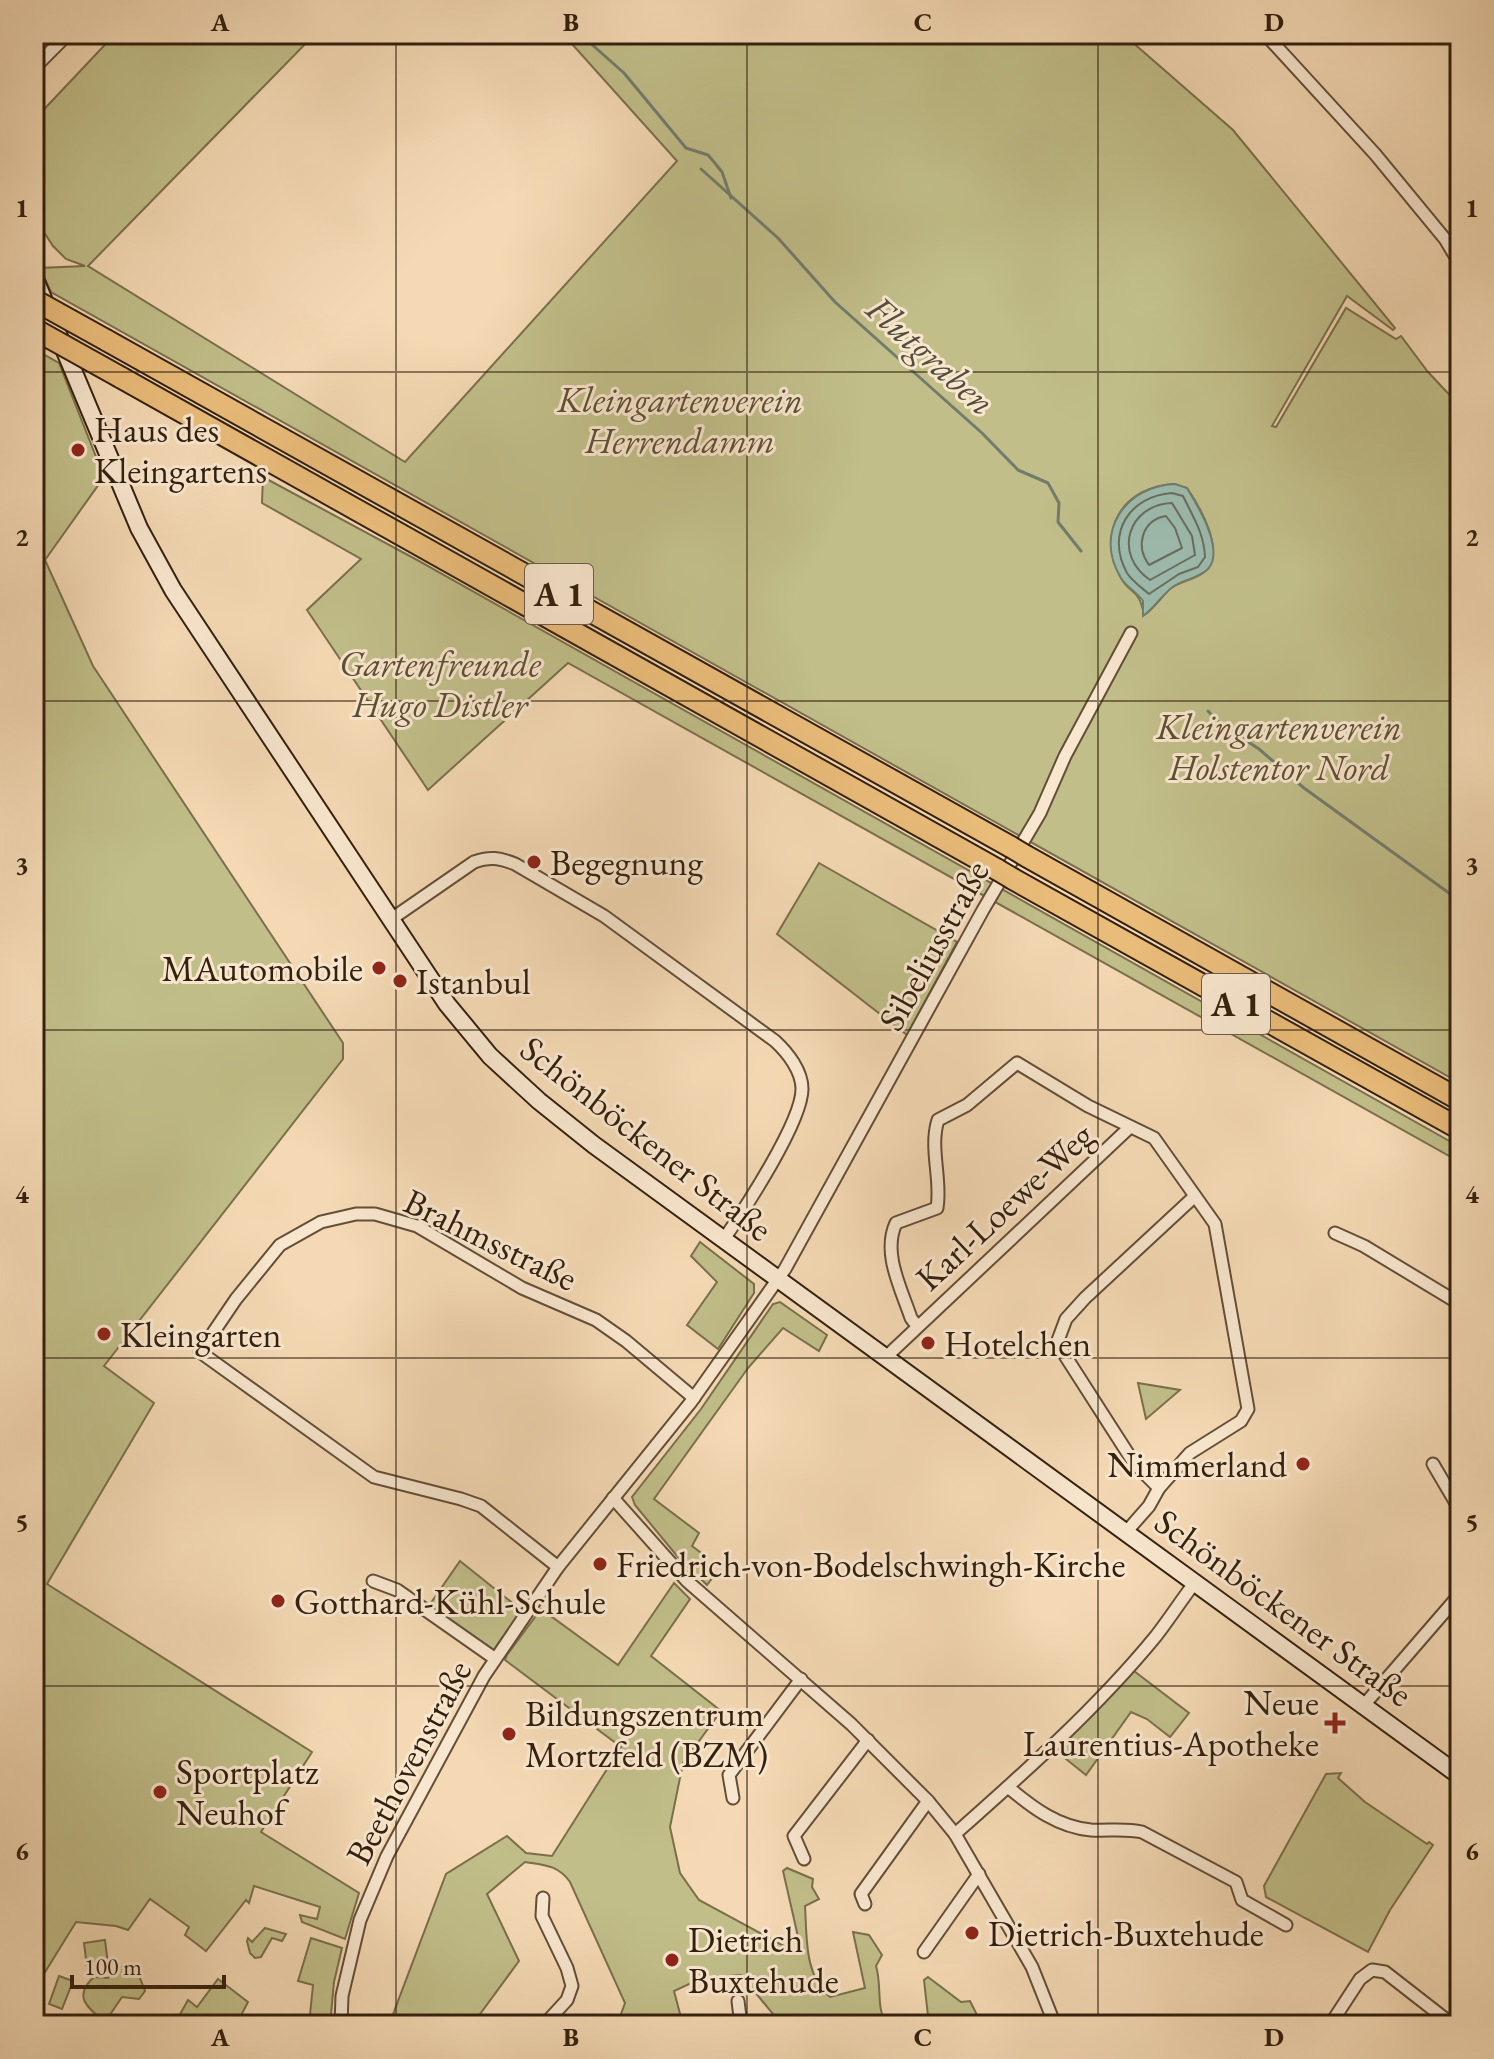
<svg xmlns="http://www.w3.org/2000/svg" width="1494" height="2059" font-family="'EB Garamond',serif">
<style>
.green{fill:#c1be89;stroke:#7a6f4c;stroke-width:2;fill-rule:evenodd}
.water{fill:#9cbaac;stroke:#727c6d;stroke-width:2}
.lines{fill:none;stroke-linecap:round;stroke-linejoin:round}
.shore{stroke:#686d5d;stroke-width:2}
.stream{stroke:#727c6d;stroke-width:3}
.minor-casing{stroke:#634e38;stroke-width:15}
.secondary-casing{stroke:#33200e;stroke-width:20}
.motorway-casing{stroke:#33200e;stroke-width:24}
.minor{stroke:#f8e6ce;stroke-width:11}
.secondary{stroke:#f8e6ce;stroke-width:16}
.motorway{stroke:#eabc7a;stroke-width:20}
.motorway-bridge-casing{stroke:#33200e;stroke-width:24;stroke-linecap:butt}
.motorway-bridge{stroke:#eabc7a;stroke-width:20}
.grid{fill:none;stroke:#33200e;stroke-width:2;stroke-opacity:0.55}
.poi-dot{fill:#8f2418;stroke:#f8e6ce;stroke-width:3}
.labels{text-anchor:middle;stroke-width:6;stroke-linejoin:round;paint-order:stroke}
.shield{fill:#f8e6ce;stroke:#6e5b48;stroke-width:2}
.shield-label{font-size:34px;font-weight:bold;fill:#33200e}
.park-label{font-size:36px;font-style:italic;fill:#5e4f33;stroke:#f8e6ce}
.poi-label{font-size:36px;fill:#33200e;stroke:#f8e6ce;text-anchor:start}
.street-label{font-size:36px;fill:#33200e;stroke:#f8e6ce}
.water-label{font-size:38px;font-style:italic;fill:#524e3d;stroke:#f8e6ce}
.neatline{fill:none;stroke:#33200e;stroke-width:3}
.grid-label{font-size:26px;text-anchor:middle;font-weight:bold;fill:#33200e}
</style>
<rect width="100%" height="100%" fill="#f4d9b4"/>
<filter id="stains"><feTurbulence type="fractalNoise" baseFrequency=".0025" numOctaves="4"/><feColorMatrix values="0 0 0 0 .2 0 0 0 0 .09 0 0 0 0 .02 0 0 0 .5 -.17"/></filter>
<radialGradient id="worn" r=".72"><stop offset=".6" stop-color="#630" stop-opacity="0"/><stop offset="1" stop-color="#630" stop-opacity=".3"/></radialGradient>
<g class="green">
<path d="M115,34H315L88,266L405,462L677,161L563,34H1123L1233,130L1395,328L1393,330L1347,296L1272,426L1276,427L1346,308L1396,339L1401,336L1428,372L1460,406V1083L51,292L40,268L85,266L66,259L53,246L34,217V120ZM1174,484L1187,488C1200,507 1228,554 1203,573C1194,580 1180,581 1170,589C1161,597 1154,609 1144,615C1139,586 1128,595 1119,574C1098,527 1124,487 1174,484Z"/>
<polygon points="34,349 59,363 104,477 45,560 93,666 343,1043 343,1059 104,1366 154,1403 47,1584 312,1752 261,1832 359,1893 345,1939 302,1922 300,1915 317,1919 320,1907 254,1886 249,1903 246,1900 206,1951 185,1935 189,1927 150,1899 128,1930 116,1926 76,1922 34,1990"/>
<polygon points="263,477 419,561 1460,1147 1460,1162 568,663 428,790 307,610 361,559 262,503"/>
<polygon points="819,863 957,942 907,1035 777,934"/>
<polygon points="700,1242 754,1284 754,1293 718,1349 687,1325 717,1282 691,1256"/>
<polygon points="780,1302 827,1335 819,1351 783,1328 748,1368 654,1499 699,1533 692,1546 704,1555 700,1563 716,1573 707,1585 677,1556 635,1505 632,1497 701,1409 773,1304"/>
<polygon points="1138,1383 1180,1390 1146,1419"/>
<polygon points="460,1561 525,1613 494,1658 426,1610"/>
<path d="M674,1583L690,1599L651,1656L721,1711L683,1763L670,1827L680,1873L699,1900L795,1952L799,1941L783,1871L787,1868L813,1879L812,1887L819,1899L805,1906C807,1936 804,1976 830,1997L865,1988L853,1932L869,1935L882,1955L876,1966C882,1985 876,2007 886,2025H782L741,1975L702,1978L674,1991L683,2025H617L625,2003L570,1882C558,1865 544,1865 525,1862L487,1894L519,1961L472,2025H389L446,1874L507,1836L526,1853L552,1856L621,1747L505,1660L507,1655L541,1609L618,1665Z"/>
<polygon points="1134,1671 1189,1713 1170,1737 1147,1719 1131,1712 1086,1775 1056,1751"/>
<polygon points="1341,1773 1338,1778 1365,1802 1427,1844 1429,1842 1433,1845 1390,1910 1368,1952 1266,1897 1264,1886 1326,1774"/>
<polygon points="265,1928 286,1934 282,1941 272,1938 261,1957 255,1958 250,1953 247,1941 248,1938 252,1942"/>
<polygon points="311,1938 342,1948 334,1982 330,2025 309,2025 313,1985 298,1981"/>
<polygon points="105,1940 109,1972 88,1975 84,1943"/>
<path d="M126,1965L138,1973L145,1991L139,1999L122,1997L105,2022C88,2008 72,1997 94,1977L108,1978L116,1968Z"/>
<polygon points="59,1976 73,1981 62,2009 49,2004"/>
<polygon points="928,1977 961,2002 970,2001 982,2025 929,2025 924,1980"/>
<polygon points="218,1979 248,2002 236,2025 174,2025 188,2000 197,2007"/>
</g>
<path class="water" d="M1175,484L1187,488C1198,506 1225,550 1208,569C1199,578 1185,579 1174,586C1162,594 1155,608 1143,616V601C1137,592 1126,587 1121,578C1093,533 1125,486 1175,484Z"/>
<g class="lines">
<g class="shore">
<path d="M1172,493L1183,496C1193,517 1204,533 1205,557L1198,567L1179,574L1149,594C1142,588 1132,581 1127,573C1105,533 1130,496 1172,493Z"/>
<path d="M1172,503L1192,536L1195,555L1150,580C1113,555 1127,505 1172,503Z"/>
<path d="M1166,516L1175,528L1182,548L1149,565C1135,546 1142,520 1166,516Z"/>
</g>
<g class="stream">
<polyline points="580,34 624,73 686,148 708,155 714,162 722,172 731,198"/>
<polyline points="701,169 778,238 835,302 982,433 1018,470 1048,483 1059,503 1058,522 1081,551"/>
<polyline points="1208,711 1217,721 1259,749 1304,788 1460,901"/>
</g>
<g class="minor-casing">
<g id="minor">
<polyline points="1265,34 1375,154 1445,239 1460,264"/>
<polyline points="34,68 68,34"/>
<path d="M390,920L474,862C490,856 500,858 515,864L604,916L775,1041C788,1053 802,1071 802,1089C802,1122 744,1210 724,1239"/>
<polyline points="1335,1233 1364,1246 1460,1304"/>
<path d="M917,1326L911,1318C901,1288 882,1253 896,1223L937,1208C942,1180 929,1148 938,1120L967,1105L1017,1063L1088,1106L1154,1138L1215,1224L1248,1409L1241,1421L1190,1453L1159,1488L1149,1506L1127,1531"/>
<polyline points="887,1356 1129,1128"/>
<polyline points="1433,1464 1460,1510"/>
<polyline points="1159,1488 1134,1463 1057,1343 1066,1319 1085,1298 1195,1196"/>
<polyline points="613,1498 687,1581 851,1724 928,1801 955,1834 1032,1967 1055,2025"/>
<polyline points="558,1567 481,1506 461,1499 374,1477 200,1352 236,1299 280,1245 321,1222 356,1214 375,1214 417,1226 522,1288 596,1320 626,1341 694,1398"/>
<polyline points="373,1581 397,1590 494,1658"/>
<polyline points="1364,1705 1460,1594"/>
<path d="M1008,1787C1033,1808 1058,1827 1091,1830C1109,1831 1124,1828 1142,1832L1236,1882L1242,1900L1286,1925"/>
<polyline points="733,1798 729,1775 801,1679"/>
<path d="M955,1834C1025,1772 1097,1708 1156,1636C1170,1618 1182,1599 1196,1581"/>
<polyline points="804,1859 794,1836 868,1740"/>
<polyline points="543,1898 542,1916 567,1968 572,1986 567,2000 544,2025"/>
<polyline points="865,1904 861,1894 928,1801"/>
<polyline points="924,1952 979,1874"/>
<polyline points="738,2001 741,2025"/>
<polyline points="341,2025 342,1996 360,1920 387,1856 484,1676 558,1567 691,1402 785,1269 983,910 1040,813 1065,756 1131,633"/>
<polyline points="1330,2025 1360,1979 1372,1970 1385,1972 1453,2025"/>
</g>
</g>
<g class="secondary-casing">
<g id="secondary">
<polyline points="34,277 139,528 173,590 447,1004 490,1056 539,1101 594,1145 1460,1776"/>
<polyline points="1453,2025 1460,2016"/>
</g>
</g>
<g class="motorway-casing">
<g id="motorway">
<polyline points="106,340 1011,847"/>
<polyline points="120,377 998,870"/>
<polyline points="1026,856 1460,1100"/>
<polyline points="1013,879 1460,1129"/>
</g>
</g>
<use href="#minor" class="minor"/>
<use href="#secondary" class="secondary"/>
<use href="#motorway" class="motorway"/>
<g class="motorway-bridge-casing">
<g id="motorway-bridge">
<polyline points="34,300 106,340"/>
<polyline points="34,329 120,377"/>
<polyline points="1011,847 1026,856"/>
<polyline points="998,870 1013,879"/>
</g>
</g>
<use href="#motorway-bridge" class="motorway-bridge"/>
</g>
<path class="grid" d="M396,34V2025M747,34V2025M1098,34V2025M34,372H1460M34,701H1460M34,1030H1460M34,1358H1460M34,1686H1460"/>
<g class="poi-dot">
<circle cx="78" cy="450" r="8"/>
<circle cx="534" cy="862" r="8"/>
<circle cx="379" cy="968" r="8"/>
<circle cx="400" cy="981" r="8"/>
<circle cx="104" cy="1334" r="8"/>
<circle cx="928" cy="1343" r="8"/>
<circle cx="1303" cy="1464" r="8"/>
<circle cx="600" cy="1564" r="8"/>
<circle cx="278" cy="1601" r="8"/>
<path d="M1331 1711h8v8h8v8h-8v8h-8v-8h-8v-8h8z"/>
<circle cx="509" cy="1734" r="8"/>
<circle cx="160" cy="1792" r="8"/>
<circle cx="972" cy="1933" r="8"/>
<circle cx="672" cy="1960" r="8"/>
</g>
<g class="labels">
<g class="shield">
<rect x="525" y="564" width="68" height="60" rx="6"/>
<rect x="1202" y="974" width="68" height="60" rx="6"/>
</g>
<g class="shield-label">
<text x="559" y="606">A 1</text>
<text x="1236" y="1016">A 1</text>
</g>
<g class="park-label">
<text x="680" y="412">Kleingartenverein<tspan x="680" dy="41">Herrendamm</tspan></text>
<text x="440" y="676">Gartenfreunde<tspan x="440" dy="41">Hugo Distler</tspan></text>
<text x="1279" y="739">Kleingartenverein<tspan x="1279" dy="41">Holstentor Nord</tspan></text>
</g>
<g class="poi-label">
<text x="94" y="442">Haus des<tspan x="94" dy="41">Kleingartens</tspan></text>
<text x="550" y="875">Begegnung</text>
<text x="363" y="981" text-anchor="end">MAutomobile</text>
<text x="416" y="994">Istanbul</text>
<text x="120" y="1347">Kleingarten</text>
<text x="944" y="1356">Hotelchen</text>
<text x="1287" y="1477" text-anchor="end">Nimmerland</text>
<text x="616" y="1577">Friedrich-von-Bodelschwingh-Kirche</text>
<text x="294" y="1614">Gotthard-Kühl-Schule</text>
<text x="1319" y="1715" text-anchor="end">Neue<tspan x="1319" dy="41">Laurentius-Apotheke</tspan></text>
<text x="525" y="1726">Bildungszentrum<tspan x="525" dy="41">Mortzfeld (BZM)</tspan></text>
<text x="176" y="1784">Sportplatz<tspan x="176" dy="41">Neuhof</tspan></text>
<text x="988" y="1946">Dietrich-Buxtehude</text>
<text x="688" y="1952">Dietrich<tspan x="688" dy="41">Buxtehude</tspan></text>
</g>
<g class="street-label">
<text transform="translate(933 945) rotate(-61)" y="13">Sibeliusstraße</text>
<text transform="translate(647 1138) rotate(38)" y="13">Schönböckener Straße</text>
<text transform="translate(1004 1206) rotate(-43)" y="13">Karl-Loewe-Weg</text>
<text transform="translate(491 1239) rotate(26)" y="13">Brahmsstraße</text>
<text transform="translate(1284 1607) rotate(36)" y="13">Schönböckener Straße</text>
<text transform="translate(408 1762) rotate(-62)" y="13">Beethovenstraße</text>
</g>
<g class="water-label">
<text transform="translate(931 355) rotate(42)" y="13">Flutgraben</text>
</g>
</g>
<rect width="1494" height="2059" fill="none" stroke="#f4d9b4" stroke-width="88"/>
<path d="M72 1975v12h152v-12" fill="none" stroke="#33200e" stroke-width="4"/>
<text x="84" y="1975" font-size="24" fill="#33200e" stroke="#f8e6ce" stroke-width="6" paint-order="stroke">100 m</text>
<rect x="44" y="44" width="1406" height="1971" class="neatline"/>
<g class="grid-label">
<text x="220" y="31">A</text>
<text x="571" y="31">B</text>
<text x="923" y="31">C</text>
<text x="1274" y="31">D</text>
<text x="22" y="217">1</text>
<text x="1472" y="217">1</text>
<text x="22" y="546">2</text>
<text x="1472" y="546">2</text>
<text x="22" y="874">3</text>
<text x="1472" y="874">3</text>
<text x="22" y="1203">4</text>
<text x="1472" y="1203">4</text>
<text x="22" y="1531">5</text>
<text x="1472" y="1531">5</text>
<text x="22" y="1860">6</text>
<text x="1472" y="1860">6</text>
<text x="220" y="2046">A</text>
<text x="571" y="2046">B</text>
<text x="923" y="2046">C</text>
<text x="1274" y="2046">D</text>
</g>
<rect width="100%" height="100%" filter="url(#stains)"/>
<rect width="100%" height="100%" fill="url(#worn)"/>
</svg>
